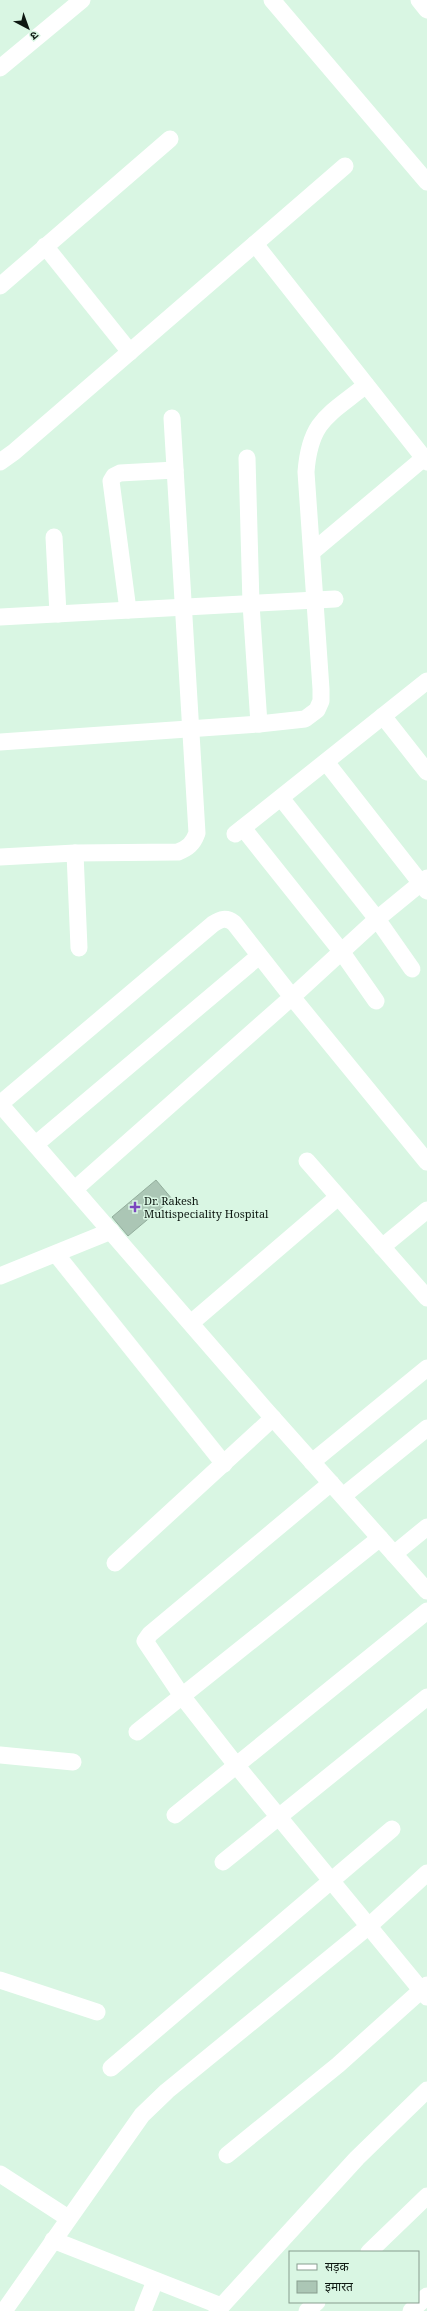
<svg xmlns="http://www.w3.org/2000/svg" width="427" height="2311" font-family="'Noto Serif','Noto Sans Devanagari',serif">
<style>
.building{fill:#abc6b5;stroke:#93ae9d}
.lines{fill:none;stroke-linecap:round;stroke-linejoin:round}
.minor{stroke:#fff;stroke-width:17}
.poi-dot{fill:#7b46be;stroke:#d9f6e3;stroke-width:1.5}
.labels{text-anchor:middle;stroke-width:3;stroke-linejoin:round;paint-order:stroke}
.poi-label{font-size:11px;fill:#0e1812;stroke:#d9f6e3;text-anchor:start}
</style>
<rect width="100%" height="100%" fill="#d9f6e3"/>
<polygon class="building" points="156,1180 172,1199 128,1236 112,1217"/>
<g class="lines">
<g class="minor">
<polyline points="272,0 427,182"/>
<polyline points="419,0 427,10"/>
<polyline points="0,68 82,0"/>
<polyline points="255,244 427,462"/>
<polyline points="45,246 130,352"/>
<polyline points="0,286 170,139"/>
<polyline points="247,458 251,604 259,724"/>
<polyline points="0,462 14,452 345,166"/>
<polyline points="54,537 58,614"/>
<polyline points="312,552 424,458"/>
<polyline points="128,610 111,481 114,476 120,473 175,470"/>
<polyline points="0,617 335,599"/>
<polyline points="383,716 427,772"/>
<path d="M0,742L259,724L305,719L317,710L321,701V689L306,472C310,420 329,415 366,385"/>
<polyline points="326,762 427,891"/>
<polyline points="281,798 377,919 412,969"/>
<polyline points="243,828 341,951 376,1001"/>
<polyline points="235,834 427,681"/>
<polyline points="75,853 79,948"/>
<path d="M0,857L75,853L178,852C188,848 193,844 197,833L172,418"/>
<polyline points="427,878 377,919 292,997 427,1162"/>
<path d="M0,1104L213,924C221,919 226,917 234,923L292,997L75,1189"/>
<polyline points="0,1104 264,1408 427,1591"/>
<polyline points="36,1144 259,956"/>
<polyline points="307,1161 427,1298"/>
<polyline points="382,1247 427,1210"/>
<polyline points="56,1254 224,1464"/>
<polyline points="0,1276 111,1231"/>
<polyline points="191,1323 338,1197"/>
<polyline points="312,1462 427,1368"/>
<polyline points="331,1483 150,1634 145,1641 182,1696 236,1765 427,1997"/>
<polyline points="343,1496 427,1428"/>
<polyline points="394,1554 427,1527"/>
<polyline points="115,1563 273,1418"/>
<polyline points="137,1732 380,1538"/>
<polyline points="0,1755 73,1762"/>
<polyline points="175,1815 427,1611"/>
<polyline points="223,1862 427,1697"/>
<polyline points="0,1980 97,2012"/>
<polyline points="111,2068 392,1829"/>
<polyline points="227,2155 338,2065 427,1985"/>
<polyline points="0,2174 68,2218"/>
<polyline points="53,2240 221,2306"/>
<polyline points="369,2252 427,2196"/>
<polyline points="4,2311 142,2115 167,2091 369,1926 427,1873"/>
<polyline points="143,2311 155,2281"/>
<polyline points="217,2311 357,2158 427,2090"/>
<polyline points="307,2311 317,2302"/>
<polyline points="411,2311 427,2296"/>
</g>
</g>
<path class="poi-dot" d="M133 1201h4v4h4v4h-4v4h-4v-4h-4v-4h4z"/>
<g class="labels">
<g class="poi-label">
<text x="144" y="1205">Dr. Rakesh<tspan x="144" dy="13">Multispeciality Hospital</tspan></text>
</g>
</g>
<rect x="289" y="2251" width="130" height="52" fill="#d9f6e3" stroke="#889d8f"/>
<rect x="297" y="2264" width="20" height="6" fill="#ffffff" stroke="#889d8f"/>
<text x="325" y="2271" font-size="12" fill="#0e1812">सड़क</text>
<rect x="297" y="2281" width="20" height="12" fill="#abc6b5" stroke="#889d8f"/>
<text x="325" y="2291" font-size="12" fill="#0e1812">इमारत</text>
<g transform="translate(28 28) rotate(139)" stroke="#d9f6e3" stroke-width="3" paint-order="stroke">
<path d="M0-3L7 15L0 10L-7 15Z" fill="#0e1812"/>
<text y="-6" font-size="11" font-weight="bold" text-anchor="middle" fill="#0e1812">उ</text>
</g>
</svg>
